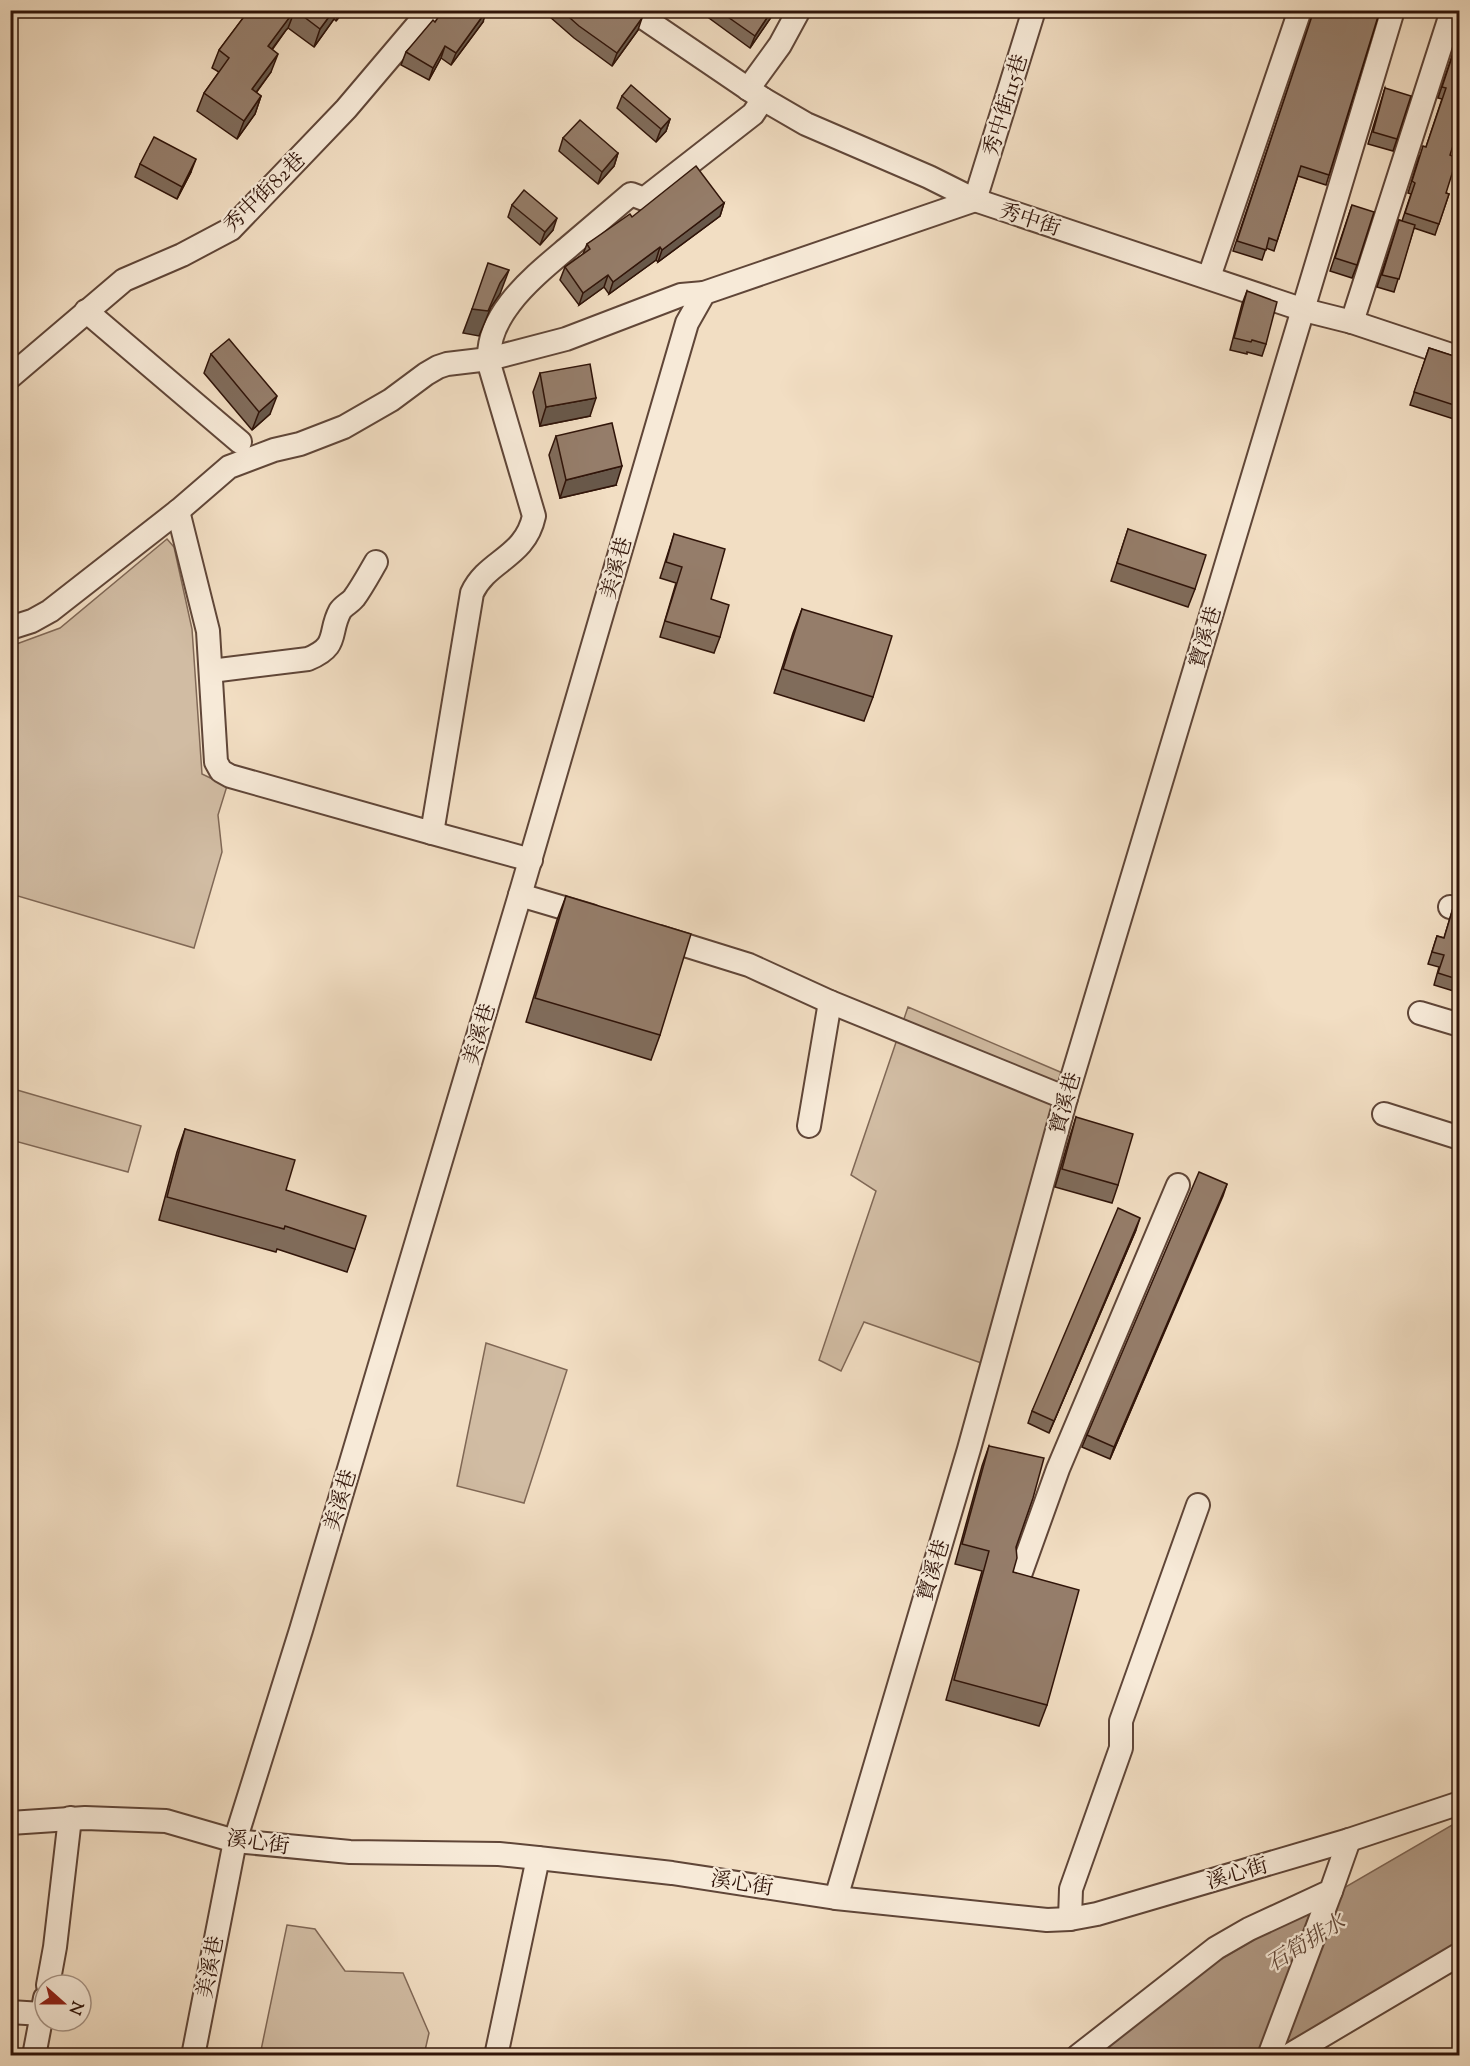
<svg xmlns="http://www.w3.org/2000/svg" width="1470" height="2066" font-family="'Sorts Mill Goudy','Noto Serif TC',serif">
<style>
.green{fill:#d1bca3;stroke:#806856;stroke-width:1.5}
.water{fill:#b09984;stroke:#7d6453;stroke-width:1.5}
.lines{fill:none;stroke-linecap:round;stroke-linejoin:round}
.minor-casing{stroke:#604638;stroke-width:26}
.minor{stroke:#f7ead8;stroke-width:22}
.wall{fill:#806c5b;stroke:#301409;stroke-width:1.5}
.shaded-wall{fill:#68584a;stroke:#301409;stroke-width:1.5}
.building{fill:#957d6a;stroke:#301409;stroke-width:1.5}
.labels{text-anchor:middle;stroke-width:4.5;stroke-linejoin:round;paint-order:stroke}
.street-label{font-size:21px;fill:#301409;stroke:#f7ead8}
.water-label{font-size:22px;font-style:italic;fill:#63493a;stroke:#f7ead8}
</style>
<rect width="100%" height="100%" fill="#f2dec3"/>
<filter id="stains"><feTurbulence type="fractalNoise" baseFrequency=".00333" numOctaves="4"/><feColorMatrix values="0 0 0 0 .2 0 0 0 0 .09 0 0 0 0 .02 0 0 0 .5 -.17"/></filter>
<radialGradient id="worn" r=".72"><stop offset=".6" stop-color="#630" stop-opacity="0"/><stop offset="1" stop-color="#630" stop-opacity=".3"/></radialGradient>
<g class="green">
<polygon points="167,539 174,547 192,629 202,774 227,786 218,815 222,852 194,948 11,894 11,646 60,628"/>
<polygon points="908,1007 1072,1077 990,1366 864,1322 841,1371 819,1360 876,1191 851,1175"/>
<polygon points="17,1090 141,1126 128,1172 11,1140 11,1113"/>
<polygon points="486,1343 567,1370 524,1503 457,1486"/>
<polygon points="287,1925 315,1929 345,1971 403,1973 429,2033 424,2055 260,2055"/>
</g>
<polygon class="water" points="1459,1821 1459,1941 1292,2055 1098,2056 1206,1968"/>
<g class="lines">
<g class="minor-casing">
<g id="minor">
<polyline points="632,10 763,99 806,124 929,177 975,200 1304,310 1352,322 1460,358"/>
<polyline points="748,89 780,45 799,10"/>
<polyline points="1209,277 1300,10"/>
<polyline points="86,311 240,442"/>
<polyline points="1352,322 1450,17"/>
<polyline points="10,377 124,280 182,255 231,229 346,109 430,10"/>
<path d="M178,511L208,631L216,762L221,771L230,776L432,833L472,593C487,560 525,558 534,516L490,367C481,316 537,274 571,245C591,228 611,211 631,194L644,199L753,114L763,99"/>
<polyline points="10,628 32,621 50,611 178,511 229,467 274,450 300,444 344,427 391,400 426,374 438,367 447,364 489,359 566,339 681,295 704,293"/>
<path d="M211,671L308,659C340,646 328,633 340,611C343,606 350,603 354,598C362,587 369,574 376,562"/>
<polyline points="432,833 531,860"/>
<polyline points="520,895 591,916"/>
<polyline points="1450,907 1460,909"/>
<polyline points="659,937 749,965 830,1002 1066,1098"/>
<polyline points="1420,1013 1460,1025"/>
<polyline points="1384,1114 1460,1138"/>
<polyline points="809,1126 830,1002"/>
<polyline points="1021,1572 1058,1469 1178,1185"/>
<polyline points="10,1823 85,1818 166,1821 235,1841 350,1852 499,1854 538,1858 672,1873 836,1898 1047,1920 1070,1919 1097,1914 1349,1840 1460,1803"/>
<polyline points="836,1898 969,1449 1066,1098 1393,10"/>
<polyline points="1070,1919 1071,1889 1121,1748 1121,1721 1198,1505"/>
<polyline points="48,1985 55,1947 70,1818"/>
<polyline points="10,2012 42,2014"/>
<polyline points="34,2056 45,1998"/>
<polyline points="193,2056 235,1841 301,1630 520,895 687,323 704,293 975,200 1034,10"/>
<polyline points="496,2056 538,1858"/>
<polyline points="1078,2056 1216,1948 1249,1929 1331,1891 1349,1840"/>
<polyline points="1269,2056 1331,1891"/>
<polyline points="1288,2056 1460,1954"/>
</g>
</g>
<use href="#minor" class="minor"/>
</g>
<g class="wall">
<polygon points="240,10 345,10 336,21 334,19 314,47 288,28 286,30 272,50 271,72 256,93 261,96 255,114 237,139 197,111 204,93 219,72 212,68 219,50 247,13"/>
<polygon points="542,10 633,10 638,30 612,66 574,38"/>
<polygon points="698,10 776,10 750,48"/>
<polygon points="1313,10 1380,10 1326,185 1298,176 1274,251 1266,248 1262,260 1233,251 1313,14"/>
<polygon points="435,22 483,22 451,65 441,58 429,80 401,65 406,52"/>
<polygon points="1460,32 1450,155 1446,193 1449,194 1435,235 1414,228 1394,292 1377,287 1395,233 1399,220 1402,221 1411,194 1408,193 1419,157 1426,147 1442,99 1438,98"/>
<polygon points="1385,88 1397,139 1393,151 1368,144"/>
<polygon points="622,96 670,119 666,131 656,142 617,108"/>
<polygon points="563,138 618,153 614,166 598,184 559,151"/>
<polygon points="140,164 191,172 177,199 135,177"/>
<polygon points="724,203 720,216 658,262 656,260 609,294 604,287 579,305 560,280 565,267 583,254 587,244 632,217"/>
<polygon points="512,205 553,230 540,245 508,217"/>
<polygon points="1352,205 1357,265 1352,278 1330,271"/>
<polygon points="1247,291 1266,344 1262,356 1247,352 1247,354 1230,350 1242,304"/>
<polygon points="1429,348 1460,358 1460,421 1410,405"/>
<polygon points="211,354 270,414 252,430 204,373"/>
<polygon points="540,373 590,416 540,426 533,392"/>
<polygon points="556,436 616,485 560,498 549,455"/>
<polygon points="1128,529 1195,589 1188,607 1111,581"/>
<polygon points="674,534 711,599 720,637 714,653 660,637 676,583 660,578"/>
<polygon points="802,609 873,697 864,721 774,693 793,633"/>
<polygon points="566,896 660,1035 651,1060 526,1022 557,920"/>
<polygon points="1453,908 1460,909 1460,993 1434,985 1439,967 1428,964 1437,936 1444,938"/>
<polygon points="1076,1117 1118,1185 1112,1203 1055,1187 1070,1136"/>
<polygon points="185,1129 286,1190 355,1249 347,1272 277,1249 276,1252 159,1220 177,1152"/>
<polygon points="1227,1184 1110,1459 1082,1447 1087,1435"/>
<polygon points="1136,1230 1049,1433 1028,1423 1032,1411"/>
<polygon points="989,1446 1016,1547 1013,1572 1047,1705 1039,1726 946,1700 982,1571 955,1564 982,1466"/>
</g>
<g class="shaded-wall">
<polygon points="295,10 288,28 286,30 261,64 268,46 293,12"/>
<polygon points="334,10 337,10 334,19 314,47 320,29"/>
<polygon points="340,10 345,10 336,21"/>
<polygon points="487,10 483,22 451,65 456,53"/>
<polygon points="772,10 776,10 750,48 755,36"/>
<polygon points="642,18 638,30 612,66 617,53"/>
<polygon points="445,46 441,58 429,80 433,68"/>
<polygon points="278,54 271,72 245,107 252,89"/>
<polygon points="261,96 255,114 237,139 244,121"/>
<polygon points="670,119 666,131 656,142 661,129"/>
<polygon points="618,153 614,166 598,184 602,172"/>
<polygon points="196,159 191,172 177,199 182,187"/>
<polygon points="724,203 720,216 658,262 662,250"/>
<polygon points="557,218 553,230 540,245 545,232"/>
<polygon points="660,247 656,260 609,294 613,282"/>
<polygon points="509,270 500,294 491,307 479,336 463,333 472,309"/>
<polygon points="608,275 604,287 579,305 583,293"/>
<polygon points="277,396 270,414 252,430 259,412"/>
<polygon points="596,398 590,416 540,426 546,407"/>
<polygon points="622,466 616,485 560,498 566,480"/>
<polygon points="1227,1184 1223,1196 1110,1459 1114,1447"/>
<polygon points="1140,1218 1136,1230 1049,1433 1054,1421"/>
</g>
<g class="building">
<polygon points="249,10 295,10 268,46 278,54 252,89 261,96 244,121 204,93 229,58 219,50"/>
<polygon points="295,10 334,10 320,29"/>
<polygon points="443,10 487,10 456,53 445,46 433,68 406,52 433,20 435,22"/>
<polygon points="561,10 633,10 642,18 617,53 579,26"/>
<polygon points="718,10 772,10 755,36"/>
<polygon points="1314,10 1380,10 1329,175 1301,166 1277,241 1269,238 1266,250 1237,241"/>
<polygon points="1460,33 1460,124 1450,155 1457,158 1446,193 1449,194 1439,224 1405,213 1415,183 1412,181 1423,146 1426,147 1446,88 1442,87"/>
<polygon points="631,85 670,119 661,129 622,96"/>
<polygon points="1385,88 1411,96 1397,139 1373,132"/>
<polygon points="580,120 618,153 602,172 563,138"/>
<polygon points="154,137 196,159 182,187 140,164"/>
<polygon points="696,166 724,203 662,250 660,247 613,282 608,275 583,293 565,267 590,249 587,244 630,214 632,217"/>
<polygon points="524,190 557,218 545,232 512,205"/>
<polygon points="1352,205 1374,212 1357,265 1335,258"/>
<polygon points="1399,220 1415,225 1399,279 1382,275"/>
<polygon points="488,263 509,270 500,283 488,311 472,309"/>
<polygon points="1247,291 1277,302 1266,344 1252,340 1251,342 1234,338"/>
<polygon points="229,339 277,396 259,412 211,354"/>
<polygon points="1429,348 1460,358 1460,407 1414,392"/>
<polygon points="590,364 596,398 546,407 540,373"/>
<polygon points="612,423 622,466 566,480 556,436"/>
<polygon points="1128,529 1206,555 1195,589 1117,563"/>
<polygon points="674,534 725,549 711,599 729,605 720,637 665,621 682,567 666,562"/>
<polygon points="802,609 892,636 873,697 783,669"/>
<polygon points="566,896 691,934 660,1035 535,998"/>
<polygon points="1453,908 1460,909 1460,980 1438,973 1444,955 1432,952 1437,936 1444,938"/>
<polygon points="1076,1117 1133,1134 1118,1185 1062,1169"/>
<polygon points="185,1129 295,1160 286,1190 366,1216 355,1249 285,1226 284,1229 167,1197"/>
<polygon points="1199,1172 1227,1184 1114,1447 1087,1435"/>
<polygon points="1118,1208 1140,1218 1054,1421 1032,1411"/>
<polygon points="989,1446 1044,1458 1033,1498 1016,1547 1017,1558 1013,1572 1079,1590 1047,1705 954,1680 989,1551 962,1544"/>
</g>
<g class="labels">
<g class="street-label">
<text transform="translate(1005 105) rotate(-73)" y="7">秀中街115巷</text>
<text transform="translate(264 192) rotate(-44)" y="7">秀中街82巷</text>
<text transform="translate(1030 219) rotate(18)" y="7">秀中街</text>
<text transform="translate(616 568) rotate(-74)" y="7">美溪巷</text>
<text transform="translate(1205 637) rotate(-73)" y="7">寶溪巷</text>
<text transform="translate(479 1034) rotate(-73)" y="7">美溪巷</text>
<text transform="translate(1065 1103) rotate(-74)" y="7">寶溪巷</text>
<text transform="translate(340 1500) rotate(-73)" y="7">美溪巷</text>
<text transform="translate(933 1570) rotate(-73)" y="7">寶溪巷</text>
<text transform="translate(258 1842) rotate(8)" y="7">溪心街</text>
<text transform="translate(1237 1873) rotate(-16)" y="7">溪心街</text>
<text transform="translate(742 1883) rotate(9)" y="7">溪心街</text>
<text transform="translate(210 1967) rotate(-79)" y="7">美溪巷</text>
</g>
<g class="water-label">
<text transform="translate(1305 1942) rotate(-32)" y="8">石筍排水</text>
</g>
</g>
<rect width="1470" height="2066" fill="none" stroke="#f2dec3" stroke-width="36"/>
<rect x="12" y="12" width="1446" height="2042" fill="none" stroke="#301409" stroke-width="3"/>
<rect x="18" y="18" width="1434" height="2030" fill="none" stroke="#301409" stroke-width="1.5"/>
<g transform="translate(63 2003) rotate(111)"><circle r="28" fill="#f7ead8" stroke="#a79485" stroke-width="1.5"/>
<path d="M0-4.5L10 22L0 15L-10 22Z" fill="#8f2418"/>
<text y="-9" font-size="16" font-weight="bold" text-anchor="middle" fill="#301409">N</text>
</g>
<rect width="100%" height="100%" filter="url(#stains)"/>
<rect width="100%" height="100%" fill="url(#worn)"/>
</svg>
